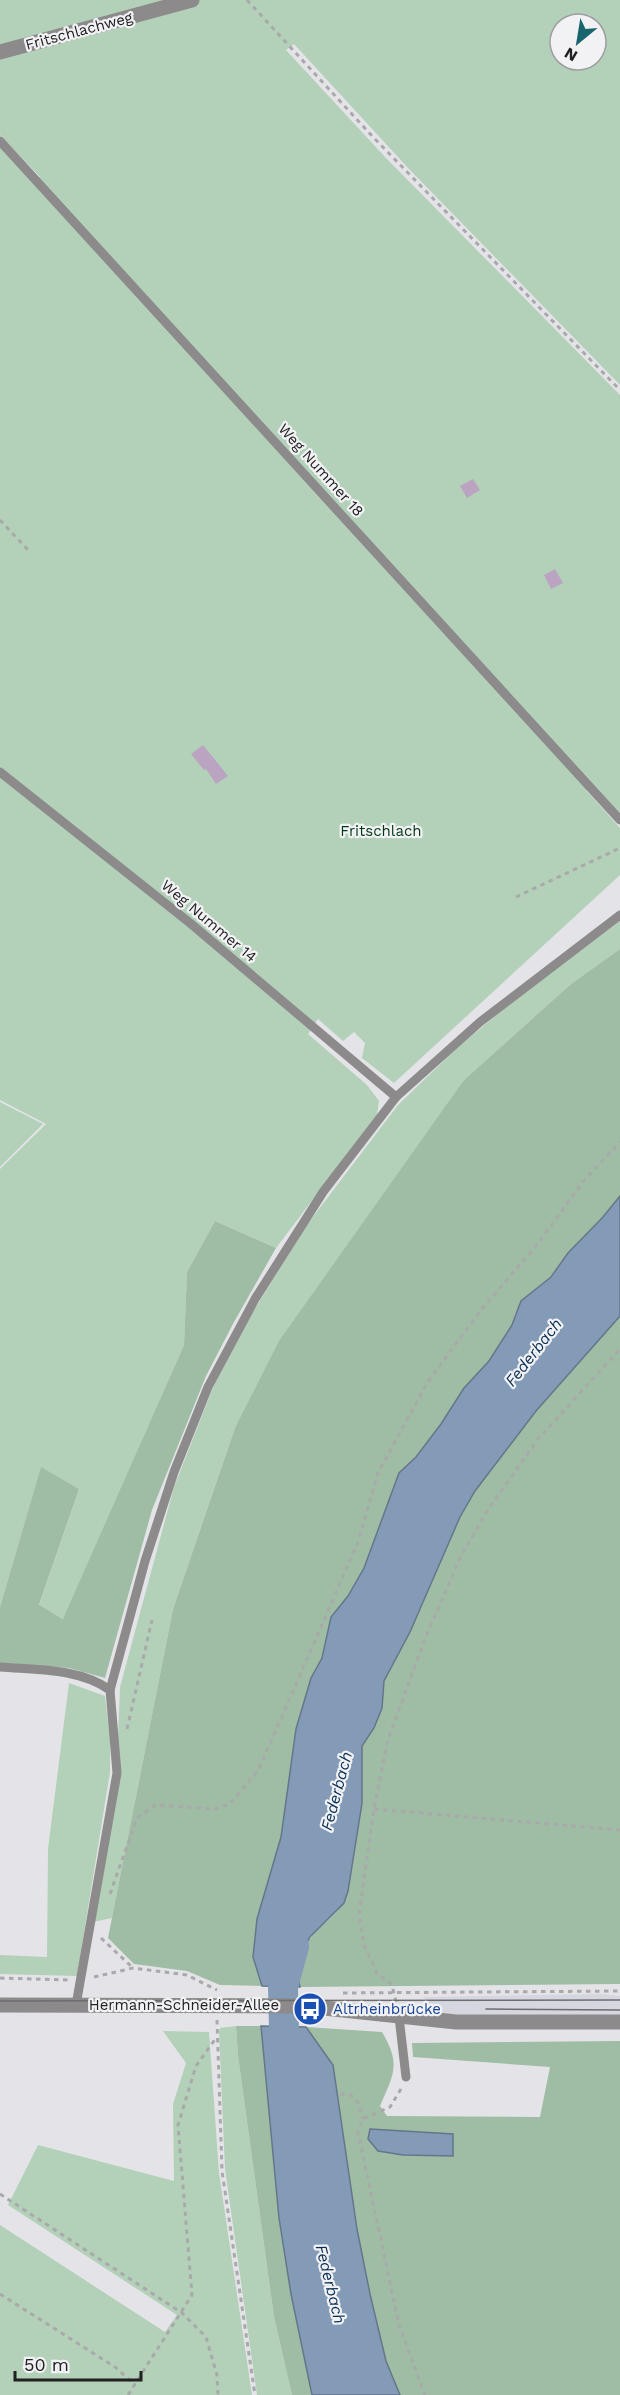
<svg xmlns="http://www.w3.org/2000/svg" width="620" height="2395" font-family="'Work Sans',sans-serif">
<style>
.built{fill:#d6d6e1}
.green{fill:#b3d1b9;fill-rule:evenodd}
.forest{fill:#9ebda4}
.water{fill:#839bb7;stroke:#66768a;stroke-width:1.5}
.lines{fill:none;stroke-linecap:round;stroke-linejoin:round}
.river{stroke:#839bb7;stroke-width:30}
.building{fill:#baa4c2}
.path{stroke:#a9a9ac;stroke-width:3;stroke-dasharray:4.5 4.5;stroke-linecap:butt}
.service{stroke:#8c8a8a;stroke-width:9}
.minor{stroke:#8c8a8a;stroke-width:15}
.tram{stroke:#6d6d6f;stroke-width:1.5}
.labels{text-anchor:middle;stroke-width:4.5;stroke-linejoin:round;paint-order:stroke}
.street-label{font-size:15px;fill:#212122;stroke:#f2f2f5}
.park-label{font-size:15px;fill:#013817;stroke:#f2f2f5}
.transit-label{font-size:15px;fill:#164399;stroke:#f2f2f5;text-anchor:start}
.water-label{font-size:16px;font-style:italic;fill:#082f54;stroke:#f2f2f5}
</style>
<rect width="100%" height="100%" fill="#e4e4e8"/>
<polygon class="built" points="601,1994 620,1996 620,2016 439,2015 423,1997"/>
<g class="green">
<path d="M0,0H620V385L408,168L294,44L286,50L386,158L620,395V815L593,786L586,790L620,828V875L394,1083L362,1058L365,1043L354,1032L343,1041L318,1019L308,1034L367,1085L379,1101L377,1115L276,1248L215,1221L187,1272L184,1345L64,1619L39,1606L79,1489L41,1468L0,1607V1169L46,1124L0,1100V147L33,180L40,177L0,135ZM560,24H596V60H560Z"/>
<polygon points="620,921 620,949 571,984 464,1080 235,1428 173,1609 112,1918 93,1922 118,1738 120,1687 174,1487 214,1385 251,1315 306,1226 398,1105 458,1047 522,994"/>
<polygon points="0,1102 43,1124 0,1167"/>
<polygon points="69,1683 105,1696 110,1740 110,1772 77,1976 0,1974 0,1955 47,1957 48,1849"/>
<polygon points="236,2026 238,2056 274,2317 292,2395 257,2395 225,2169 219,2031 220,2028"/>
<polygon points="163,2031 209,2032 219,2173 252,2395 0,2395 0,2225 165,2332 177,2315 8,2205 38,2145 174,2181 173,2104 186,2063"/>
</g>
<g class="forest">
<polygon points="620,949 620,1196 603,1217 568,1253 551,1277 521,1301 512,1325 489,1361 464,1388 441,1424 416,1457 399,1473 364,1568 348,1596 331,1617 322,1658 311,1678 296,1729 281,1837 257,1919 253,1957 262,1986 220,1985 187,1971 134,1964 108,1938 173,1609 235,1428 279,1341 464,1080 571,984"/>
<polygon points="215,1221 276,1248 234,1322 206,1376 152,1510 105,1678 69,1668 0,1663 0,1607 41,1467 79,1489 39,1605 63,1619 184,1345 187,1272"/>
<path d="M620,1316V1984L300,1987C289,1931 337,1929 348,1891L362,1803V1746L374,1728L382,1708L384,1681L410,1632L460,1517L475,1491L536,1411Z"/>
<polygon points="236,2026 261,2026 279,2218 291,2294 312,2395 292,2395 274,2317 238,2056"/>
<path d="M306,2027L382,2032C401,2064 394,2074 380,2106L387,2116L540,2117L550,2067L413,2057L412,2043L620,2041V2395H400L386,2361L370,2294L357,2229L333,2065Z"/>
</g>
<g class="water">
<polygon points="620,1196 620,1316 536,1411 475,1491 460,1517 410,1632 384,1681 382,1708 374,1728 362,1746 362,1803 348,1891 344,1903 310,1937 301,1954 297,1972 300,1987 262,1986 253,1957 257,1919 281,1837 296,1729 311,1678 322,1658 331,1617 348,1596 364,1568 399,1473 416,1457 441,1424 464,1388 489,1361 512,1325 521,1301 551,1277 568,1253 603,1217"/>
<polygon points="261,2026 306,2027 333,2065 357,2229 370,2294 386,2361 400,2395 312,2395 291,2294 279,2218"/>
<polygon points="370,2129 453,2134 453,2156 403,2155 378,2151 368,2139"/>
</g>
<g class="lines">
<polyline class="river" points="290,2067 284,2030 283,1987 294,1946"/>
</g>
<g class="building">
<polygon points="473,479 480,490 467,498 460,486"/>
<polygon points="555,569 563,583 551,589 544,575"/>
<polygon points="203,745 228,776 216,784 206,769 204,770 191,754"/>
</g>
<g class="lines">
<g class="path">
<polyline points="247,0 373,137 620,390"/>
<polyline points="0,520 28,550"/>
<polyline points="516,897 620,848"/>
<polyline points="127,1729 152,1620"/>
<polyline points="374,1809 620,1830"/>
<polyline points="110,1894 137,1818 156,1805 215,1809 230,1804 259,1769 358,1542 378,1473 427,1383 481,1310 536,1246 583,1182 620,1142"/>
<polyline points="101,1938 133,1968"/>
<polyline points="94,1977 133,1968 187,1975 217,1990"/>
<polyline points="0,1978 70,1980"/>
<polyline points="343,1993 620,1991"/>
<polyline points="396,2002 392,1985 377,1973 364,1945 359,1914 374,1809 388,1740 424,1641 460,1558 487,1511 538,1439 620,1349"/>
<polyline points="217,2020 222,2171 255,2395"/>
<polyline points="401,2089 390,2107 363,2119 358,2132 399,2325 425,2395"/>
<polyline points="340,2094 351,2095 358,2103 363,2119"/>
<polyline points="0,2194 182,2313 206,2337 217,2375 218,2395"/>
<polyline points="0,2294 115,2367 135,2385"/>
<polyline points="128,2395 192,2295 178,2125 196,2066 216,2038"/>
</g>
<g class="service">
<polyline points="0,141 620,820"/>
<polyline points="0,772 190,923 396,1097"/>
<path d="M0,1667C36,1670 79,1668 110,1690L117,1773L76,2005"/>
<polyline points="110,1690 145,1561 174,1472 208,1387 255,1299 323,1192 396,1097 480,1022 620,915"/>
<polyline points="399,2017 406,2077"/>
</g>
<g class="minor">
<polyline points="0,52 192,0"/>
<polyline points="0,2005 305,2006 456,2022 620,2022"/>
</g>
<g class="tram">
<polyline points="0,2001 620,2000"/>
<polyline points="486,2009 620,2010"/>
</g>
</g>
<defs>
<g id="bus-disc" transform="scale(1.725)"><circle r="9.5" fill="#1a4fb4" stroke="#f2f2f5"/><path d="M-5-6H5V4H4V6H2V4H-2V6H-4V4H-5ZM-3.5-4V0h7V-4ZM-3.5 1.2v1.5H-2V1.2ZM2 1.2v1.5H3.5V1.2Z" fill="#fff"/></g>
</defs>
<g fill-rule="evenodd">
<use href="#bus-disc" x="310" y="2009"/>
</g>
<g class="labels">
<g class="street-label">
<text transform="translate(79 31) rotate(-15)" y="5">Fritschlachweg</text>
<text transform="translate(321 470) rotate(48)" y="5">Weg Nummer 18</text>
<text transform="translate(209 921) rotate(40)" y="5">Weg Nummer 14</text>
<text x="184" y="2010">Hermann-Schneider-Allee</text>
</g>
<g class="park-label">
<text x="381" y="836">Fritschlach</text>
</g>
<g class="transit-label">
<text x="333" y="2014">Altrheinbrücke</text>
</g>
<g class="water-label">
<text transform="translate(533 1352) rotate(-52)" y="6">Federbach</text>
<text transform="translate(336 1791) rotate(-75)" y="6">Federbach</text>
<text transform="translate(331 2284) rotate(76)" y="6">Federbach</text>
</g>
</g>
<g transform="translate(578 42) rotate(210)"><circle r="28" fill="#f2f2f5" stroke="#9e9ea1" stroke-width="1.5"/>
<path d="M0-4.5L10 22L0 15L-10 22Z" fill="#18656d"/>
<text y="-9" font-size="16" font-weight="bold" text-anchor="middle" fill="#212122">N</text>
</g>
<path d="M15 2371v9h126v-9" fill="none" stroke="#212122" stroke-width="3"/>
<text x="24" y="2371" font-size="18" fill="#212122" stroke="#f2f2f5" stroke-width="4.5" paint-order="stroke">50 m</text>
</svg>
